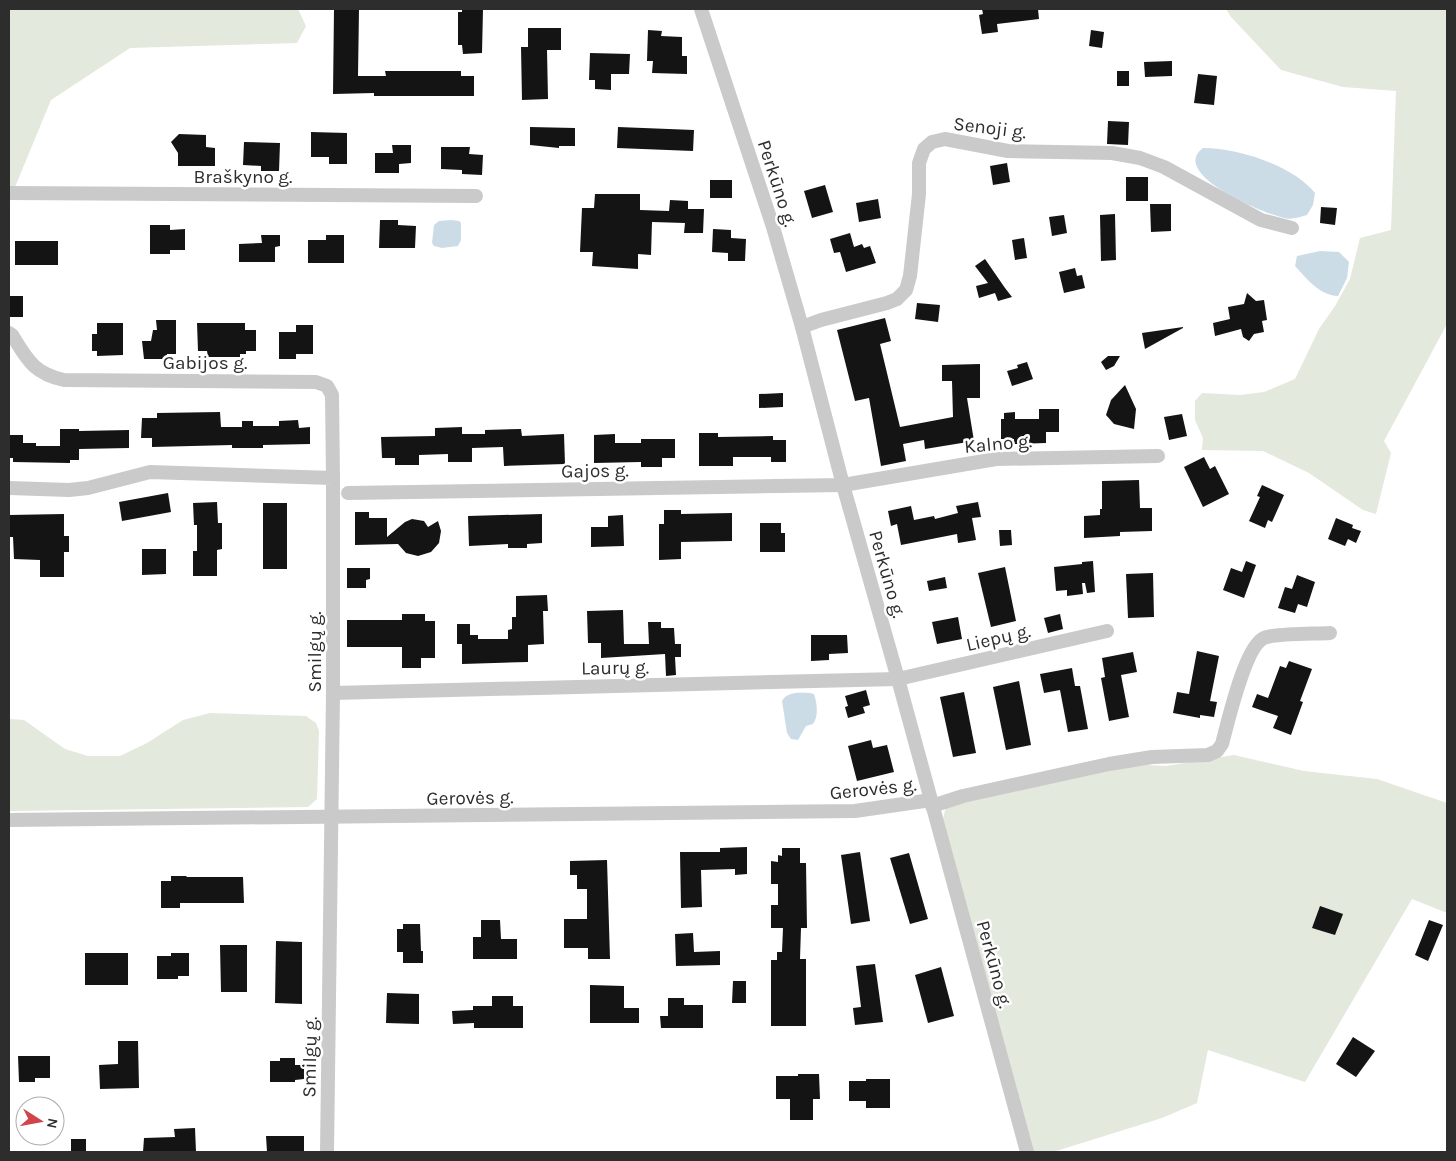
<svg xmlns="http://www.w3.org/2000/svg" width="1456" height="1161" font-family="Karla,sans-serif">
<style>
.green{fill:#e3e9dd}
.water{fill:#cbdce7}
.building{fill:#141414}
.lines{fill:none;stroke-linecap:round;stroke-linejoin:round}
.minor{stroke:#cacaca;stroke-width:14}
.labels{text-anchor:middle;stroke-width:5;stroke-linejoin:round;paint-order:stroke}
.street-label{font-size:19px;fill:#2d2d2d;stroke:#fff}
</style>
<rect width="100%" height="100%" fill="#fff"/>
<g class="green">
<polygon points="9,9 298,9 306,26 297,43 130,48 51,100 15,187 9,187"/>
<polygon points="1226,9 1447,9 1447,324 1384,441 1391,453 1376,514 1363,510 1309,473 1263,451 1202,450 1203,438 1195,420 1195,401 1202,393 1240,395 1264,392 1295,379 1319,329 1335,306 1350,279 1360,238 1391,230 1396,91 1343,87 1281,70 1231,17"/>
<polygon points="210,713 306,716 316,723 319,731 317,799 308,807 9,811 9,719 24,720 65,749 88,756 120,756 147,743 183,720"/>
<polygon points="1234,755 1304,771 1377,779 1447,803 1447,913 1412,899 1305,1082 1208,1050 1197,1103 1162,1118 1053,1152 1033,1152 943,819 946,806 1099,770 1147,765 1166,766"/>
</g>
<g class="water">
<path d="M1203,148C1238,148 1292,165 1315,193L1313,205L1307,215C1300,217 1291,220 1284,218C1265,214 1168,174 1203,148Z"/>
<polygon points="451,220 459,221 461,223 461,240 458,246 442,248 434,246 432,243 434,225 439,221"/>
<path d="M1320,251L1339,252L1349,262L1347,278L1338,296C1319,295 1307,279 1295,266L1297,256Z"/>
<path d="M810,693L814,694C817,703 819,716 813,724L806,726L798,740L791,739L787,733L782,701C788,691 800,693 810,693Z"/>
</g>
<g class="building">
<polygon points="334,9 359,9 358,76 386,76 385,71 461,71 461,76 474,76 474,96 374,96 374,93 333,94"/>
<polygon points="462,9 483,9 482,53 463,54 462,45 458,45 458,12 462,12"/>
<polygon points="982,9 1038,9 1039,19 997,24 998,32 982,34 979,15 983,14"/>
<polygon points="528,28 561,28 561,50 547,50 548,99 522,100 521,47 528,47"/>
<polygon points="648,30 662,31 661,36 682,37 682,56 687,56 687,74 652,73 653,61 647,61"/>
<polygon points="1091,30 1104,32 1102,48 1089,46"/>
<polygon points="590,53 630,54 629,74 611,74 611,90 595,89 595,80 589,80"/>
<polygon points="1172,61 1172,76 1145,77 1144,62"/>
<rect x="1117" y="71" width="12" height="15"/>
<polygon points="1198,74 1217,76 1214,105 1194,103"/>
<polygon points="1108,121 1129,122 1128,145 1107,144"/>
<polygon points="530,127 575,128 575,146 559,146 559,148 530,145"/>
<polygon points="618,127 694,130 693,151 617,148"/>
<polygon points="311,132 347,133 347,164 329,164 329,157 311,157"/>
<polygon points="179,134 206,135 206,147 215,148 215,166 178,166 178,153 171,142"/>
<polygon points="244,142 280,143 279,171 261,171 261,166 243,165"/>
<polygon points="392,145 411,145 411,163 399,164 399,173 375,173 375,153 393,153"/>
<polygon points="441,147 470,147 469,154 483,155 482,175 462,174 462,170 441,169"/>
<polygon points="1007,163 1010,182 993,185 990,166"/>
<rect x="1126" y="177" width="22" height="24"/>
<rect x="710" y="180" width="22" height="18"/>
<polygon points="825,185 833,212 812,218 804,191"/>
<polygon points="595,194 640,194 640,210 669,211 670,200 688,201 688,209 704,209 703,233 684,233 685,223 652,222 651,255 638,254 638,269 592,266 593,252 580,252 582,208 594,208"/>
<polygon points="878,199 881,218 859,222 856,203"/>
<polygon points="1150,204 1171,204 1171,231 1151,232"/>
<polygon points="1321,207 1337,208 1335,225 1320,223"/>
<polygon points="1115,214 1116,260 1101,261 1100,215"/>
<polygon points="1064,215 1067,233 1052,236 1049,217"/>
<polygon points="380,220 398,220 398,225 416,226 415,248 379,248"/>
<polygon points="150,225 170,225 170,230 185,229 185,250 170,250 170,254 150,254"/>
<polygon points="713,229 731,230 731,238 746,239 745,261 728,261 728,253 712,252"/>
<polygon points="850,233 854,247 862,244 864,248 870,246 876,263 846,272 840,252 834,253 830,239"/>
<polygon points="261,235 280,235 280,246 275,247 275,262 239,262 239,244 262,243"/>
<polygon points="326,235 344,235 344,263 308,263 308,240 326,240"/>
<polygon points="1024,238 1027,258 1015,260 1012,240"/>
<rect x="15" y="241" width="43" height="24"/>
<polygon points="985,259 1005,288 1012,297 998,301 995,293 979,298 976,286 988,283 975,266"/>
<polygon points="1075,268 1077,276 1082,275 1085,288 1064,293 1059,272"/>
<polygon points="1247,293 1256,301 1264,300 1267,320 1262,321 1264,332 1254,334 1249,341 1243,337 1241,329 1215,336 1213,323 1230,319 1228,307 1244,304"/>
<rect x="9" y="296" width="14" height="21"/>
<polygon points="917,303 940,305 938,322 915,319"/>
<polygon points="885,318 891,341 880,344 900,427 953,417 952,381 942,381 942,365 980,364 980,398 967,398 974,441 925,449 924,440 903,444 906,461 881,466 869,398 855,401 837,330"/>
<polygon points="156,320 176,320 176,354 167,354 167,359 144,359 142,341 151,341 153,330 157,330"/>
<polygon points="97,323 123,323 123,355 97,356 97,351 92,351 92,334 97,334"/>
<polygon points="197,323 245,323 245,330 256,330 256,351 246,351 246,354 240,354 240,357 208,357 207,351 198,351"/>
<polygon points="296,325 313,325 313,354 296,354 296,359 279,359 279,332 296,332"/>
<polygon points="1183,327 1183,328 1145,349 1142,333"/>
<polygon points="1108,356 1120,356 1114,366 1106,370 1101,362"/>
<polygon points="1027,362 1033,379 1012,386 1007,371 1018,368 1017,365"/>
<polygon points="1125,385 1136,409 1134,429 1114,424 1106,415 1111,400"/>
<polygon points="783,393 783,407 759,408 759,394"/>
<polygon points="1039,409 1059,409 1059,432 1046,432 1046,443 1014,444 1014,439 1001,439 1001,419 1004,419 1004,413 1015,412 1015,419 1039,419"/>
<polygon points="220,412 221,427 242,427 242,421 253,421 253,426 279,426 279,421 298,420 299,428 310,427 310,444 263,445 263,448 232,448 232,445 152,447 152,438 141,438 142,418 157,418 157,413"/>
<polygon points="1182,414 1187,436 1169,440 1164,417"/>
<polygon points="462,427 462,434 485,434 485,430 521,429 522,436 564,434 565,464 504,466 503,447 472,448 472,462 448,462 448,454 419,455 419,465 395,465 395,458 382,458 381,437 435,436 435,428"/>
<polygon points="60,429 79,429 79,431 129,430 129,448 79,449 79,460 70,460 70,463 13,462 13,458 9,458 9,435 23,435 23,443 36,443 36,446 60,446"/>
<polygon points="699,433 718,433 718,437 773,436 773,440 786,440 786,462 771,462 771,457 733,457 733,466 699,466"/>
<polygon points="615,434 615,443 641,443 641,439 675,439 675,458 662,458 662,467 641,467 641,462 594,463 594,435"/>
<polygon points="1204,457 1210,469 1215,466 1229,494 1203,507 1184,467"/>
<polygon points="1139,480 1140,508 1152,508 1152,531 1120,532 1120,536 1084,538 1084,516 1100,515 1100,509 1102,509 1102,481"/>
<polygon points="1262,485 1284,495 1272,522 1268,520 1265,528 1249,521 1260,497 1257,496"/>
<polygon points="168,493 171,512 122,521 119,502"/>
<polygon points="217,502 218,523 222,523 222,549 217,550 217,576 193,576 193,551 197,551 197,525 194,525 193,503"/>
<polygon points="978,502 981,517 972,518 976,540 958,543 957,534 901,545 897,524 891,526 888,511 911,506 914,520 934,516 935,519 958,513 956,506"/>
<rect x="263" y="503" width="24" height="66"/>
<polygon points="664,510 681,510 681,514 732,513 732,541 681,542 681,559 659,560 659,524 664,524"/>
<polygon points="355,512 369,512 369,518 387,518 387,537 405,522 412,519 424,521 428,527 438,521 441,531 439,543 431,552 418,556 406,553 398,544 355,545"/>
<polygon points="64,514 64,536 69,536 69,552 64,552 64,577 40,577 40,560 14,559 13,537 9,537 9,515"/>
<polygon points="542,514 542,543 527,544 527,548 508,548 508,544 469,546 468,516"/>
<polygon points="623,515 624,546 591,547 591,527 608,527 608,516"/>
<polygon points="1336,518 1353,525 1352,528 1361,531 1356,543 1348,539 1345,546 1328,539"/>
<polygon points="760,523 781,523 781,533 785,533 785,552 760,552"/>
<polygon points="999,530 1011,530 1012,545 1000,546"/>
<polygon points="142,549 166,549 166,574 142,575"/>
<polygon points="1093,561 1095,592 1087,593 1085,583 1082,583 1083,594 1067,596 1067,590 1056,591 1054,567 1082,564 1082,562"/>
<polygon points="1246,561 1256,565 1244,598 1223,590 1231,568 1242,572"/>
<polygon points="1005,567 1016,621 991,627 978,573"/>
<polygon points="347,568 370,568 370,579 366,580 366,588 347,588"/>
<polygon points="1153,573 1154,617 1128,618 1126,574"/>
<polygon points="1297,575 1315,582 1307,607 1298,604 1295,613 1278,608 1285,587 1292,589"/>
<polygon points="945,577 947,588 929,591 927,581"/>
<polygon points="547,595 548,611 543,611 544,644 528,645 528,662 462,664 462,644 457,644 457,624 470,624 470,635 478,635 478,639 508,639 508,630 512,629 512,617 516,617 516,596"/>
<polygon points="623,610 624,644 649,644 648,622 661,622 661,628 674,628 675,644 681,644 681,657 675,657 676,675 666,676 665,654 601,658 601,643 588,643 587,611"/>
<polygon points="402,614 425,614 425,621 435,621 435,658 421,658 421,668 402,668 402,647 347,647 347,620 402,620"/>
<polygon points="1060,614 1063,629 1048,633 1044,618"/>
<polygon points="958,617 962,639 937,644 932,622"/>
<polygon points="811,635 847,635 848,653 829,654 829,660 811,661"/>
<polygon points="1197,651 1219,656 1210,701 1217,702 1214,717 1200,715 1200,718 1173,713 1177,692 1189,694"/>
<polygon points="1133,652 1137,672 1121,675 1129,717 1109,721 1101,678 1105,677 1102,658"/>
<polygon points="1289,661 1312,669 1300,701 1303,702 1291,735 1273,728 1278,716 1252,707 1257,694 1268,698 1280,666 1286,668"/>
<polygon points="1072,668 1075,686 1080,686 1088,729 1068,732 1060,690 1044,693 1040,674"/>
<polygon points="1019,681 1031,745 1006,750 993,687"/>
<polygon points="866,690 870,705 863,707 865,713 848,718 845,707 848,706 845,696"/>
<polygon points="964,692 976,753 953,757 940,697"/>
<polygon points="871,740 873,748 887,745 894,772 857,781 848,746"/>
<polygon points="747,847 747,874 735,875 735,869 701,870 702,907 681,908 680,852 720,852 720,848"/>
<polygon points="782,848 800,848 800,863 806,863 807,928 801,928 800,959 806,959 806,1026 771,1026 771,960 777,960 777,952 782,952 783,928 771,928 771,905 778,905 778,884 771,884 771,861 778,862 778,855 782,856"/>
<polygon points="860,852 870,921 851,924 841,855"/>
<polygon points="909,853 928,919 910,924 890,858"/>
<polygon points="607,860 610,959 588,959 588,948 564,948 564,919 587,919 587,889 577,889 577,875 570,875 570,861"/>
<polygon points="171,876 186,876 187,877 243,877 244,903 180,903 180,908 161,908 161,881 171,881"/>
<polygon points="1320,906 1343,914 1335,935 1312,928"/>
<polygon points="481,920 500,920 501,939 517,939 517,959 473,959 473,937 481,937"/>
<polygon points="1429,920 1443,925 1428,961 1415,955"/>
<polygon points="403,924 420,924 421,951 423,951 423,963 403,963 403,952 397,952 397,929 403,929"/>
<polygon points="693,933 694,952 720,951 720,965 676,966 675,934"/>
<polygon points="276,941 302,942 302,1004 275,1003"/>
<polygon points="220,945 247,945 247,992 221,992"/>
<rect x="85" y="953" width="43" height="32"/>
<polygon points="171,953 189,953 189,976 178,976 178,979 157,979 157,956 171,956"/>
<polygon points="875,964 883,1022 855,1025 853,1008 861,1007 856,966"/>
<polygon points="941,967 954,1016 928,1023 915,975"/>
<polygon points="733,981 746,981 746,1003 732,1003"/>
<polygon points="590,985 624,986 624,1008 639,1008 639,1023 590,1023"/>
<polygon points="387,993 419,994 419,1024 386,1023"/>
<polygon points="492,996 513,996 513,1006 523,1006 523,1028 474,1028 474,1023 453,1024 452,1011 473,1010 473,1006 492,1006"/>
<polygon points="668,998 684,998 684,1005 703,1005 703,1028 661,1028 660,1016 668,1016"/>
<polygon points="1353,1037 1375,1051 1356,1077 1336,1064"/>
<polygon points="118,1041 138,1041 139,1088 100,1089 99,1065 118,1064"/>
<polygon points="18,1056 50,1056 50,1078 35,1078 35,1082 19,1082"/>
<polygon points="280,1058 295,1058 295,1065 304,1065 304,1079 295,1080 295,1082 270,1082 270,1061 280,1061"/>
<polygon points="798,1074 819,1074 820,1099 813,1099 813,1120 790,1120 790,1099 776,1099 776,1076 798,1076"/>
<polygon points="866,1079 890,1079 890,1108 866,1108 866,1101 849,1101 849,1081 866,1081"/>
<polygon points="195,1128 196,1152 143,1152 144,1138 175,1137 174,1129"/>
<polygon points="266,1136 304,1136 304,1152 267,1152"/>
<rect x="71" y="1139" width="15" height="13"/>
</g>
<g class="lines">
<g class="minor">
<polyline points="701,9 773,227 802,327 843,485 898,679 1027,1152"/>
<polyline points="9,193 476,196"/>
<polyline points="802,327 821,320 887,303 897,299 906,290 910,276 919,194 919,163 924,149 932,142 945,139 1008,151 1112,153 1140,158 1164,167 1261,220 1292,228"/>
<path d="M9,333L12,335C27,359 33,373 64,380L316,382L327,386L332,395L333,478"/>
<polyline points="9,488 69,490 88,488 150,472 333,478 333,693 327,1152"/>
<polyline points="348,493 843,485 996,459 1158,456"/>
<polyline points="333,693 898,679 1107,631"/>
<path d="M932,806L963,796L1109,764L1152,757L1208,755L1217,751L1222,744C1228,722 1245,646 1264,638C1275,633 1316,634 1330,633"/>
<polyline points="9,820 855,811 931,800"/>
</g>
</g>
<g class="labels">
<g class="street-label">
<text transform="translate(990 127) rotate(7)" y="7">Senoji g.</text>
<text x="243" y="183">Braškyno g.</text>
<text transform="translate(778 183) rotate(72)" y="7">Perkūno g.</text>
<text x="205" y="369">Gabijos g.</text>
<text transform="translate(998 443) rotate(-5)" y="7">Kalno g.</text>
<text transform="translate(595 470) rotate(-1)" y="7">Gajos g.</text>
<text transform="translate(888 574) rotate(74)" y="7">Perkūno g.</text>
<text transform="translate(998 637) rotate(-13)" y="7">Liepų g.</text>
<text transform="translate(314 652) rotate(-90)" y="7">Smilgų g.</text>
<text transform="translate(615 667) rotate(-1)" y="7">Laurų g.</text>
<text transform="translate(873 788) rotate(-6)" y="7">Gerovės g.</text>
<text transform="translate(470 797) rotate(-1)" y="7">Gerovės g.</text>
<text transform="translate(995 964) rotate(75)" y="7">Perkūno g.</text>
<text transform="translate(309 1057) rotate(-89)" y="7">Smilgų g.</text>
</g>
</g>
<rect width="1456" height="1161" fill="none" stroke="#2d2d2d" stroke-width="20"/>
<g transform="translate(40 1121) rotate(101)"><circle r="24" fill="#ffffff" stroke="#ababab"/>
<path d="M0-4L9 19L0 12L-9 19Z" fill="#d0444c"/>
<text y="-8" font-size="14" font-weight="bold" text-anchor="middle" fill="#2d2d2d">N</text>
</g>
</svg>
